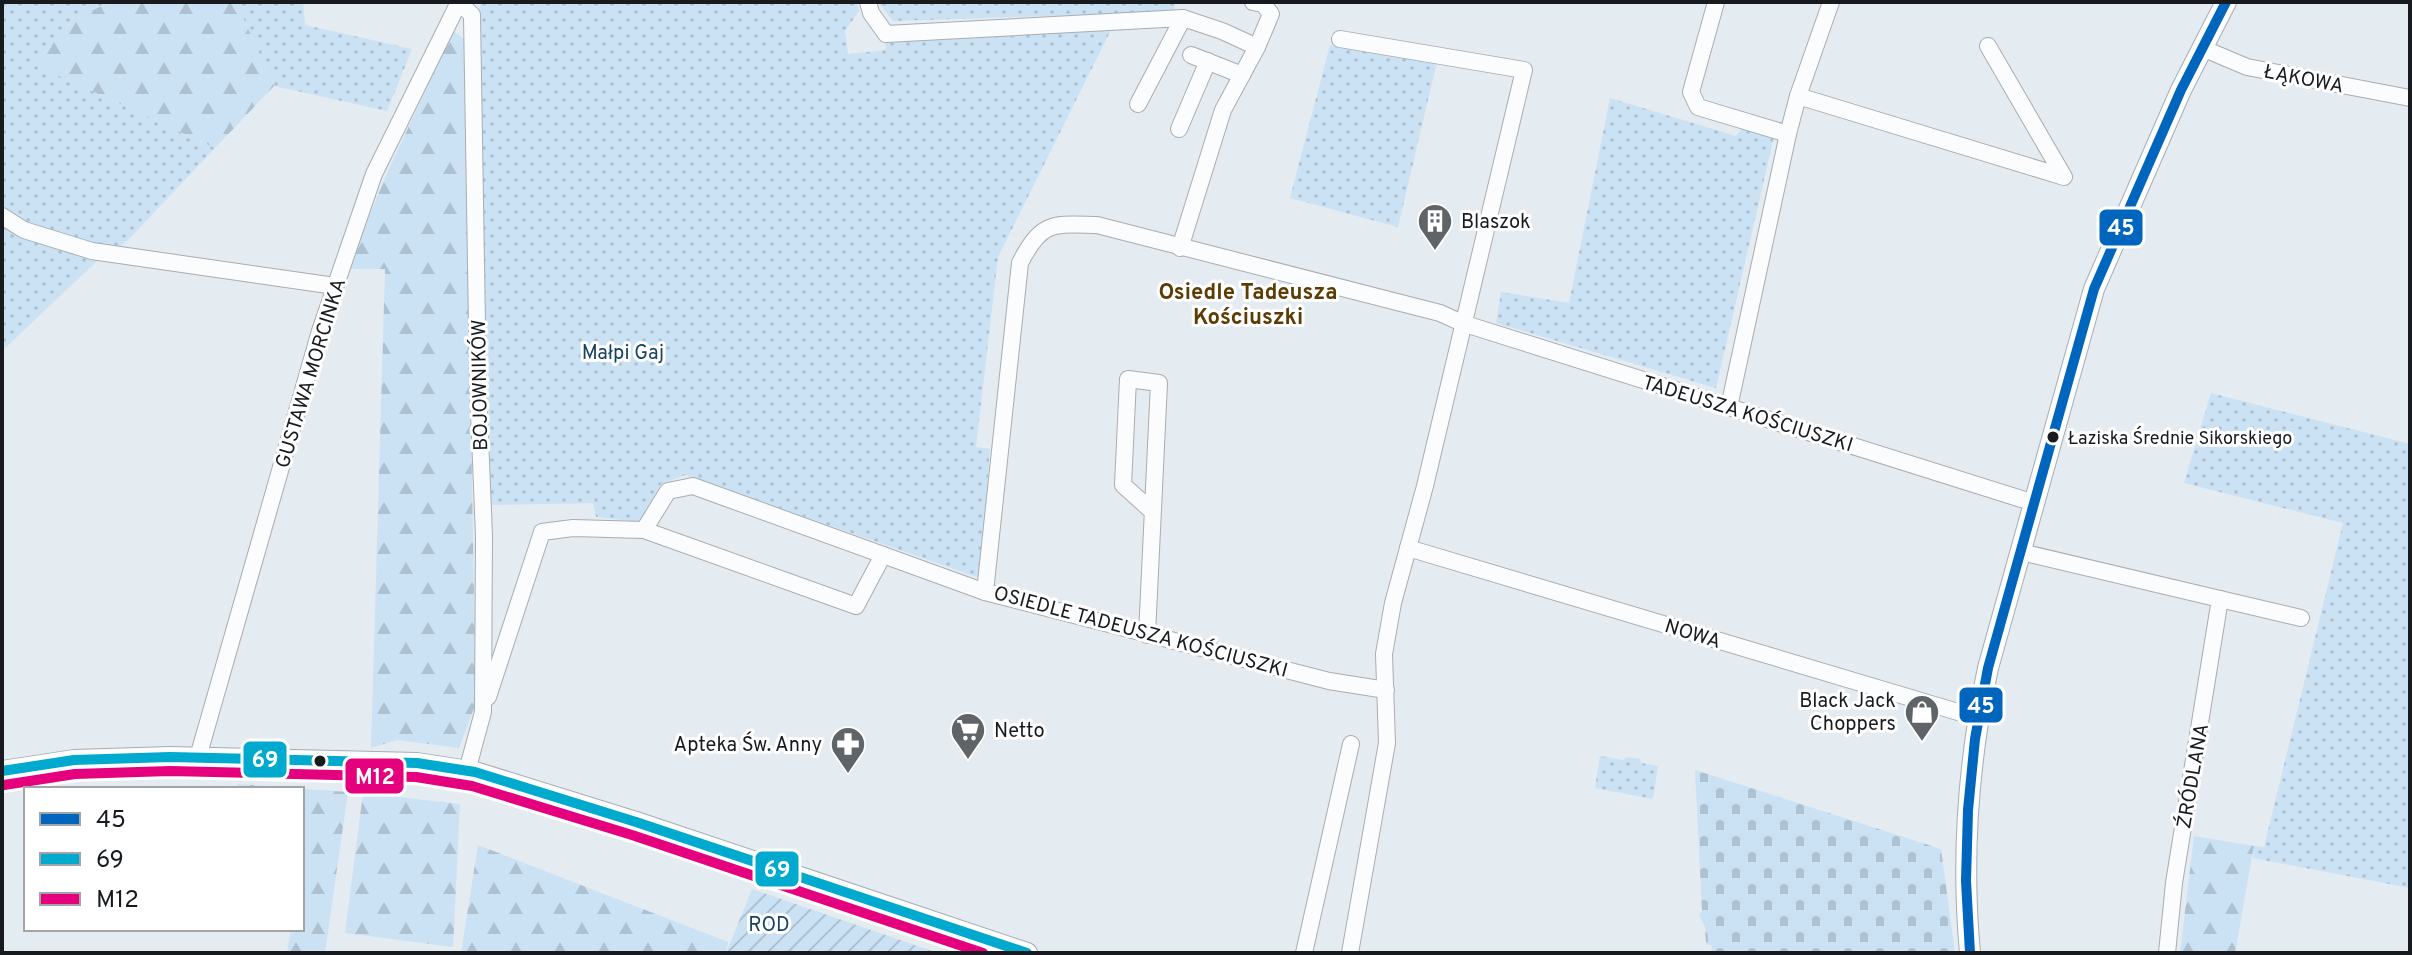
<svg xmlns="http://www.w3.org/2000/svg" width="2412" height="955" font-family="Overpass,sans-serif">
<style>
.grass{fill:url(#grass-dots)}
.forest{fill:url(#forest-firs)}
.cemetery{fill:url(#cemetery-stones)}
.garden{fill:url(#garden-furrows)}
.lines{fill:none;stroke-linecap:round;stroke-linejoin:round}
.minor-casing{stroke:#a8adb2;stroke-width:18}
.tertiary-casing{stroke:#a8adb2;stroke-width:22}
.minor{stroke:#fbfcfd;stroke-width:16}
.tertiary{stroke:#fbfcfd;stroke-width:20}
.bus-1-casing{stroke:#fff;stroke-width:16}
.bus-2-casing{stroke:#fff;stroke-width:16}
.bus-3-casing{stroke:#fff;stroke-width:16}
.bus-1{stroke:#0065bd;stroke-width:10}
.bus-2{stroke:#00a9ce;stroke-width:10}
.bus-3{stroke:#e5007d;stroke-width:10}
.bus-dot{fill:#171b1f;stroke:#fff;stroke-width:3}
.labels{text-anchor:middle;stroke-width:6;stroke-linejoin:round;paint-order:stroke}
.bus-label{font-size:18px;fill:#171b1f;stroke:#fff;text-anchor:start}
.street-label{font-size:20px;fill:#171b1f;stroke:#fff}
.poi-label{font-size:20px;fill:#171b1f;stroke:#fff;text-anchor:start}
.park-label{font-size:20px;fill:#154260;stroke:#fff}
.neighbourhood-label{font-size:22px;font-weight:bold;fill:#5d3c03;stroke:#fff}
.line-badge{stroke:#fff;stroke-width:3}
.badge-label{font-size:22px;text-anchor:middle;font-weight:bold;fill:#fff}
</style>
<defs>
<pattern id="grass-dots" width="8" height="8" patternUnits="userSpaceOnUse" patternTransform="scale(2)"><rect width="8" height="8" fill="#cbe2f4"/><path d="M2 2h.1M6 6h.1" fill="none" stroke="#aec1d1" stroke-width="1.8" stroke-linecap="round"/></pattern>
<pattern id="forest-firs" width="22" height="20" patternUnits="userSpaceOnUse" patternTransform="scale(2)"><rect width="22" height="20" fill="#cbe2f4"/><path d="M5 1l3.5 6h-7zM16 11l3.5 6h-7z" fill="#aec1d1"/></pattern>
<pattern id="cemetery-stones" width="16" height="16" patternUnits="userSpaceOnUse" patternTransform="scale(2)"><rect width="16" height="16" fill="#cbe2f4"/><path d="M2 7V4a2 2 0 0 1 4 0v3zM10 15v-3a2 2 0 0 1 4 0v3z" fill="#aec1d1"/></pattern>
<pattern id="garden-furrows" width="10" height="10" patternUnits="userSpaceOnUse" patternTransform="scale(2)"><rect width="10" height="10" fill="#cbe2f4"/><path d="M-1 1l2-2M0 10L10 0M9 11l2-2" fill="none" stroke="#aec1d1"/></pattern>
</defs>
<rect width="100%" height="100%" fill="#e4ebf1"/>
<g class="grass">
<polygon points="2,2 110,2 74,19 34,64 215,148 127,241 97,261 2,351"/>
<polygon points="236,2 303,2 305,25 412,49 387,111 274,86"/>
<polygon points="482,2 857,2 859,11 845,31 848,54 886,50 885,38 1113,26 998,257 976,447 990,449 980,578 685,475 661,484 639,522 596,517 593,503 491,505 476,15"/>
<polygon points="878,2 1175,2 1174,12 893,21"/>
<polygon points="1330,45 1437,62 1398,227 1290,198"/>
<polygon points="1610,98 1736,136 1745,126 1774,137 1716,388 1496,323 1501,292 1569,303"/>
<polygon points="2211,393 2410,444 2410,888 2253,858 2254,846 2264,847 2343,523 2184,483"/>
<polygon points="1600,756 1624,760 1627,757 1640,759 1641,763 1658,766 1653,799 1595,788"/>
</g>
<g class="forest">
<polygon points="110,2 236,2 274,86 215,148 34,64 74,19"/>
<polygon points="453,31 464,39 476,703 459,748 397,740 371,748 385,269 347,269 389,169"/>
<polygon points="237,784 348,792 325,953 287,953 291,929 302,929 302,789 241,789"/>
<polygon points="363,793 460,804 453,947 345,933"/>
<polygon points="2194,836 2254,846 2235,953 2180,953"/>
<polygon points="478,845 728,942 726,953 461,953"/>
</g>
<polygon class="cemetery" points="1695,770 1941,849 1955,953 1711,953 1712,945 1706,944 1705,927 1699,915 1702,911"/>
<polygon class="garden" points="752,889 938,953 726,953"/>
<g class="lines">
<g class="minor-casing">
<g id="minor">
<polyline points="459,2 472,15 478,388 484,536 483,712 467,771"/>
<polyline points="868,2 871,13 886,34 1183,18 1222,31 1257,47 1223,110 1180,248"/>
<polyline points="1253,2 1263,4 1271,14 1257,47"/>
<polyline points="1716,2 1691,92 1698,107 1788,134"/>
<polyline points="1340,39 1524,70 1425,486 1393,603 1384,654 1387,743 1350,953"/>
<polyline points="2202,48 2247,67 2410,98"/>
<polyline points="1191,55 1242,75"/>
<polyline points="1798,96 2064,177 1988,46"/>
<polyline points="1138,104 1183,18"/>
<polyline points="1179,129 1208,61"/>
<polyline points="2,216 24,230 92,251 335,286"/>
<polyline points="1729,407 1788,134 1798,96 1831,2"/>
<polyline points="644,530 856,606 883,555"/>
<polyline points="1408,548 1978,718"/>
<polyline points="2021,552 2220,599 2174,883 2167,953"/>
<polyline points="2220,599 2301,618"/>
<polyline points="1147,635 1159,383 1128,379 1123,485 1153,512"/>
<path d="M1386,690L1329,681L985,592L1020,263C1042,220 1053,224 1097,225L1440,313L1462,323L2034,503"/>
<polyline points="488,697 542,532 573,528 644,530 668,491 693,486 985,592"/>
<polyline points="198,757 320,331 374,174 459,2"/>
<polyline points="1304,953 1351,744"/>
</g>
</g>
<g class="tertiary-casing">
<g id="tertiary">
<polyline points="2,771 74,760 170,757 417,763 475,772 636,822 1027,953"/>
<path d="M1970,953C1961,856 1968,763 1988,668L2094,289L2181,90L2226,2"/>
</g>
</g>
<use href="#minor" class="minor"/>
<use href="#tertiary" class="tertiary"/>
<g class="bus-1-casing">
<polyline id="bus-1" points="1970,953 1966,881 1968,810 1975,739 1988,668 2094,289 2181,90 2226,2"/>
</g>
<g class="bus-2-casing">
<polyline id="bus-2" points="2,771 74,760 170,757 417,763 475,772 636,822 1027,953"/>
</g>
<g class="bus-3-casing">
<polyline id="bus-3" points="4,785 75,774 170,771 416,777 472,786 632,835 983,953"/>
</g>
<use href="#bus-1" class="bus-1"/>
<use href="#bus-2" class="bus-2"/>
<use href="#bus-3" class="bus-3"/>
</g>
<defs>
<g id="building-pin" transform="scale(1.8)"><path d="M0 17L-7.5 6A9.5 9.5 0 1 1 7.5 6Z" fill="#5f6468" stroke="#fff"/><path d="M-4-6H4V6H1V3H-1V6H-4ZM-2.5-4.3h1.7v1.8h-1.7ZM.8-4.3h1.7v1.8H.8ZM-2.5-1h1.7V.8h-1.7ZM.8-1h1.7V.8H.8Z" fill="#fff"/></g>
<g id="shop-pin" transform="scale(1.8)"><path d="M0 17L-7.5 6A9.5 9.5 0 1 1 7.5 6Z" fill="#5f6468" stroke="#fff"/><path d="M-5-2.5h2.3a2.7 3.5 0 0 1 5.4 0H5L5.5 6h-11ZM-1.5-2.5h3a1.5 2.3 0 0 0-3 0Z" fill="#fff"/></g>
<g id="supermarket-pin" transform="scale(1.8)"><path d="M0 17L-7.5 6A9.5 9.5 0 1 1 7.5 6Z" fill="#5f6468" stroke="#fff"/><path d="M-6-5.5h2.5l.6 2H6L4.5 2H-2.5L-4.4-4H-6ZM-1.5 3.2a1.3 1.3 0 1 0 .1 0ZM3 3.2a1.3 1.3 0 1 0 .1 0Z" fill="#fff"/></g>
<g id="pharmacy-pin" transform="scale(1.8)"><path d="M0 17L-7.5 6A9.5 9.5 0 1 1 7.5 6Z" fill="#5f6468" stroke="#fff"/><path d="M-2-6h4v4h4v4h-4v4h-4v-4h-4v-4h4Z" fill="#fff"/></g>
</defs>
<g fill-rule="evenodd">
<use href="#building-pin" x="1435" y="221"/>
<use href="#shop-pin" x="1922" y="712"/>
<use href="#supermarket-pin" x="968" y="730"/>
<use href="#pharmacy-pin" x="848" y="744"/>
</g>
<g class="bus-dot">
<circle cx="2053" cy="437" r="7"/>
<circle cx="320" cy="761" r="7"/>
</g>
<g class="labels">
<g class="bus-label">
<text x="2068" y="444">Łaziska Średnie Sikorskiego</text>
</g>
<g class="street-label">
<text transform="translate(2304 78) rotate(11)" y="7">ŁĄKOWA</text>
<text transform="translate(310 373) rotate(-73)" y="7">GUSTAWA MORCINKA</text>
<text transform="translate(479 385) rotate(-91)" y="7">BOJOWNIKÓW</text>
<text transform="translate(1748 413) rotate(17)" y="7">TADEUSZA KOŚCIUSZKI</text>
<text transform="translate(1141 631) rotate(15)" y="7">OSIEDLE TADEUSZA KOŚCIUSZKI</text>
<text transform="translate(1693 633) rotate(17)" y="7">NOWA</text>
<text transform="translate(2192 776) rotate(-80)" y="7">ŹRÓDLANA</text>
</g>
<g class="poi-label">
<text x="1461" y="228">Blaszok</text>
<text x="1896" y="707" text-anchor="end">Black Jack<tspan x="1896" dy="23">Choppers</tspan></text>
<text x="994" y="737">Netto</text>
<text x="822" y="751" text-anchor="end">Apteka Św. Anny</text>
</g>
<g class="park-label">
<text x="623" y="359">Małpi Gaj</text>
<text x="769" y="931">ROD</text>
</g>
<g class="neighbourhood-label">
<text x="1248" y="299">Osiedle Tadeusza<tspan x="1248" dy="25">Kościuszki</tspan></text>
</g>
</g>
<g class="line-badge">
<rect x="2098" y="208" width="46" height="39" rx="8" fill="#0065bd"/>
<rect x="1958" y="686" width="46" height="38" rx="8" fill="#0065bd"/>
<rect x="242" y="740" width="46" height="39" rx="8" fill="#00a9ce"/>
<rect x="344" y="757" width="61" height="38" rx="8" fill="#e5007d"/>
<rect x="754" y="850" width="46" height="38" rx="8" fill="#00a9ce"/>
</g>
<g class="badge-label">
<text x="2121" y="235">45</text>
<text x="1981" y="713">45</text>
<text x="265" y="767">69</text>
<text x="375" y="784">M12</text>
<text x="777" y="877">69</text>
</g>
<rect width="2412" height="955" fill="none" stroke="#171b1f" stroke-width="8"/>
<rect x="24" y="787" width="280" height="144" fill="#ffffff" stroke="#a2a4a5" stroke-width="2"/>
<rect x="40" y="813" width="40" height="12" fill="#0065bd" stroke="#a2a4a5" stroke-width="2"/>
<text x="96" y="827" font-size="24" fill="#171b1f">45</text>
<rect x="40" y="853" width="40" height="12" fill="#00a9ce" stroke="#a2a4a5" stroke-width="2"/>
<text x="96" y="867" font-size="24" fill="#171b1f">69</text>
<rect x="40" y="893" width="40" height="12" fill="#e5007d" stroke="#a2a4a5" stroke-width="2"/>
<text x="96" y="907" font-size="24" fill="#171b1f">M12</text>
</svg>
